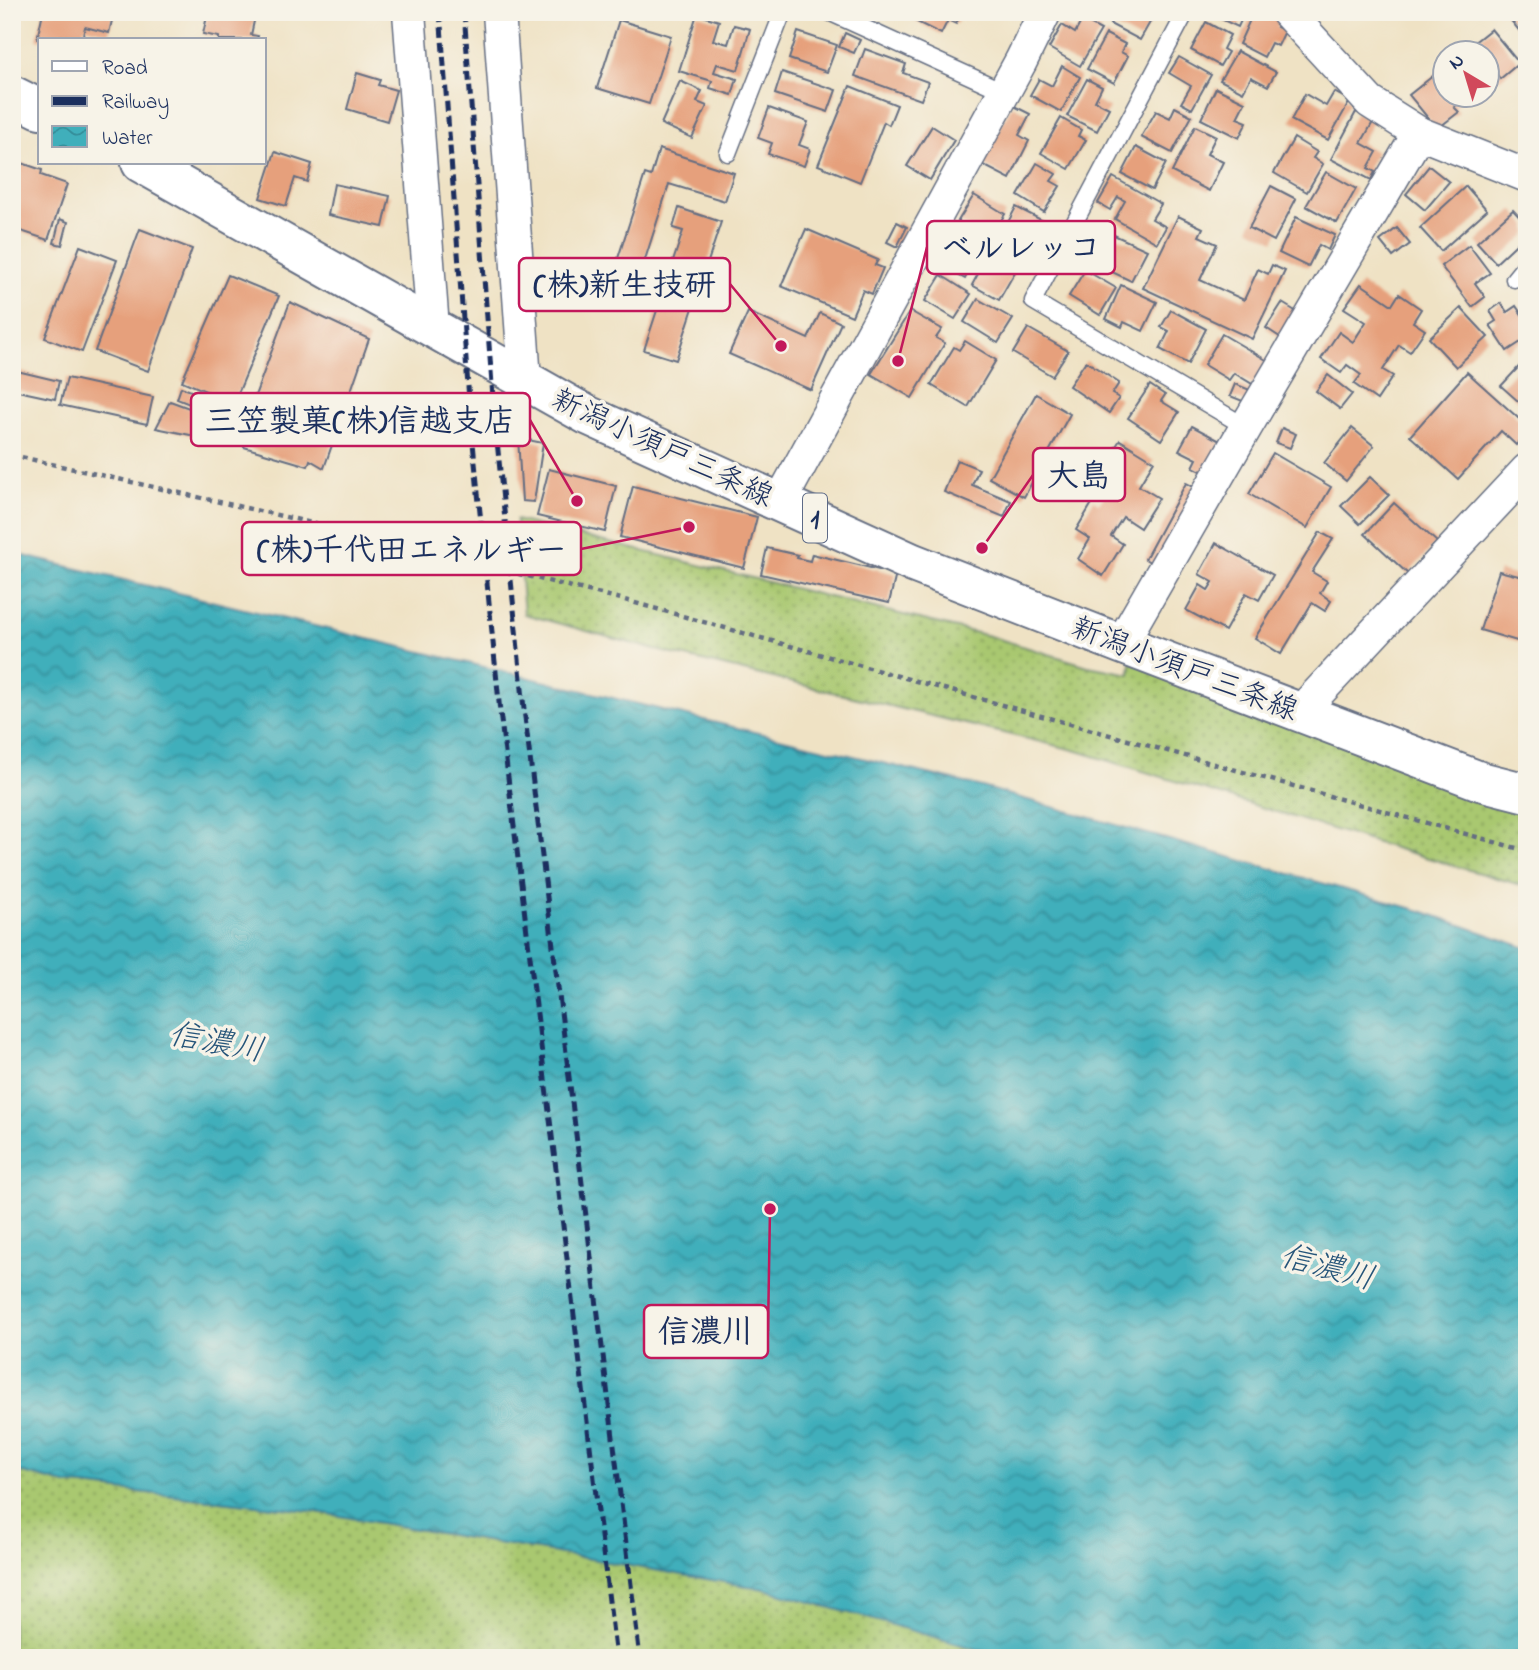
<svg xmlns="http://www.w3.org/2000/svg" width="1539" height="1670" font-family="'Indie Flower','Klee One',sans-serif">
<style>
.grass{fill:url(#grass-dots);stroke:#627c67;stroke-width:2}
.water{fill:url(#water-waves);stroke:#2e6f8c;stroke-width:2}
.building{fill:#e6a07b}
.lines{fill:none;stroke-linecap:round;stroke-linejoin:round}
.service-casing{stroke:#656e82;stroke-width:19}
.minor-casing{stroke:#656e82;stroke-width:35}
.primary-casing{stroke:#656e82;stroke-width:42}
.path{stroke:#656e82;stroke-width:4.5;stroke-dasharray:5 5;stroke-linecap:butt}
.service{stroke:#fff;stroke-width:16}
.minor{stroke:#fff;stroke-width:32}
.primary{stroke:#fff;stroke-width:38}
.rail{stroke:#1b2f5e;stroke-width:5;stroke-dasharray:10 5;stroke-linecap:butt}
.labels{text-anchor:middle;stroke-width:7;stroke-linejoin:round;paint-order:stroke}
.shield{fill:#f7f3e8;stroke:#5d6a87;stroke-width:2}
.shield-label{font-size:28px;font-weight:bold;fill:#1b2f5e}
.street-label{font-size:30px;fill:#1b2f5e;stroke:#f7f3e8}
.water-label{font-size:32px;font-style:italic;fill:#26557a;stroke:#f7f3e8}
.leader{fill:none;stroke:#c2185b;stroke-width:2.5}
.callout-dot{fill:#c2185b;stroke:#f7f3e8;stroke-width:2.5}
.callout{fill:#f7f3e8;stroke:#c2185b;stroke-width:2.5}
.callout-label{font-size:32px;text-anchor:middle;font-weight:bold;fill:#1b2f5e}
</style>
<defs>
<pattern id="grass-dots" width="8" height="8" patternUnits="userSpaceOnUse" patternTransform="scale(1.75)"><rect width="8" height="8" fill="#a9c870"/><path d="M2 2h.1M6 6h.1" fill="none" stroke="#89a35f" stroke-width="1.8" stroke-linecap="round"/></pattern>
<pattern id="water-waves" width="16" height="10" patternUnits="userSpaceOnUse" patternTransform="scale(1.75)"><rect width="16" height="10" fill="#40afbb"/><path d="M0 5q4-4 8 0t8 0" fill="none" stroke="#358f9b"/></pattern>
</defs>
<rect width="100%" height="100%" fill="#f7f3e8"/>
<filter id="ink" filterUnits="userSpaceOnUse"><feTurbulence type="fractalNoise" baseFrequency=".0143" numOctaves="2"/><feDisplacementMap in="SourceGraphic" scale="14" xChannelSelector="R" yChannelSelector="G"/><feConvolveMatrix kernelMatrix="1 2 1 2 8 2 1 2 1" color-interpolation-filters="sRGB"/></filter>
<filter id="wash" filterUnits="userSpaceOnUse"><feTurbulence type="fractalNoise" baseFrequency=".00686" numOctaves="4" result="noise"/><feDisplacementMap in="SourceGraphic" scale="28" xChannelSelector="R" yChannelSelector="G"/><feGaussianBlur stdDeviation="1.57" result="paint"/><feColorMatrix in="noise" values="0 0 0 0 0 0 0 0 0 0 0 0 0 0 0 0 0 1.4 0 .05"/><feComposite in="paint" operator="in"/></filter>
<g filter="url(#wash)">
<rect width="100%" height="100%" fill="#efe2c4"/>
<g class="grass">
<polygon points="516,520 989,636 1088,666 1130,674 1131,662 1527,800 1527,887 1387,846 1074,750 656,650 524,614"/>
<polygon points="12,1470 65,1484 311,1511 765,1589 1012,1658 12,1658"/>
</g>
<polygon class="water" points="12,553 982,787 1421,911 1527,948 1527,1658 1008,1658 765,1589 311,1511 65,1484 12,1470"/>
<g id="blocks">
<g class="building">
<polygon points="43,12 114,12 109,33 85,27 82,40 62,36 61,40 41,40 37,39"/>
<polygon points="208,12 256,12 251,35 258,36 257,40 219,40 219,37 203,34"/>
<polygon points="897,12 962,12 956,24 948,20 941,34"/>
<polygon points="1116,12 1147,12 1146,14 1153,17 1140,40 1110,24"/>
<polygon points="1206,12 1245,12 1238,27"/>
<polygon points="1263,12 1271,12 1282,17 1277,27 1285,31 1278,46 1271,43 1264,57 1239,44 1253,13 1261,17"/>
<polygon points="1504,12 1527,12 1527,30 1522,34"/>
<polygon points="697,14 719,21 713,40 728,44 734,25 750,29 738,70 717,64 714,72 737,79 732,95 710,88 712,81 679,71"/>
<polygon points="619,20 671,36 649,104 597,88"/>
<polygon points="1082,20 1101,30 1080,66 1049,48 1062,25 1075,33"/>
<polygon points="1206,22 1230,35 1223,49 1228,52 1220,66 1191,50"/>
<polygon points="1491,29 1519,63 1500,79 1496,73 1486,81 1486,52 1462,52"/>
<polygon points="798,32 837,45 827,72 789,59"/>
<polygon points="845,33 860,40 854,53 839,47"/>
<polygon points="1106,34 1125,44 1121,52 1128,56 1114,83 1087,69"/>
<polygon points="865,49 906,64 903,73 928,82 921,100 855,76"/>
<polygon points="1237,51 1276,72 1268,86 1251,77 1243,92 1220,80"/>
<polygon points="1179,57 1211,75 1192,109 1181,103 1191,86 1169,73"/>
<polygon points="1062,66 1080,77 1061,112 1030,95 1039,79 1052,86"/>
<polygon points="1444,67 1444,94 1470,94 1454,107 1459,112 1437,129 1409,95"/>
<polygon points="782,72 836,90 828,112 775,94"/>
<polygon points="357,73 380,80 378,85 396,90 387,121 347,109"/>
<polygon points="1087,79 1102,87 1095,101 1109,108 1097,131 1067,116"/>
<polygon points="680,81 702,91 697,102 707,106 692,138 661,124"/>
<polygon points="850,86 897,105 889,125 884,122 860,182 818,165"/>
<polygon points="1216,88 1245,102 1237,118 1247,122 1239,138 1201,119"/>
<polygon points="1334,92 1350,101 1328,140 1291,120 1305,94 1326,106"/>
<polygon points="1012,105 1030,114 1019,135 1029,141 1010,179 981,164"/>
<polygon points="1175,107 1192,116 1172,153 1141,137 1156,111 1170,118"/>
<polygon points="769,108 808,122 799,145 810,149 804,166 768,154 772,143 758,138"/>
<polygon points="1356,112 1373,122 1361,143 1377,152 1368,168 1375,172 1371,180 1331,159"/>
<polygon points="1061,118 1081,130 1078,136 1086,140 1069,169 1041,153"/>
<polygon points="932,126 954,140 930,180 907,166"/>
<polygon points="1195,126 1216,136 1207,154 1223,162 1209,191 1172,172"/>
<polygon points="1294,138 1317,152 1313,158 1323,164 1307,192 1274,173"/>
<polygon points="1136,147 1166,163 1152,190 1122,174"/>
<polygon points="659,149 734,173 725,201 669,184 629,310 604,302 645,174 651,176"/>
<polygon points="275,152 312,164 307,182 295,178 286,206 260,198"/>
<polygon points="16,161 42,170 41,175 67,184 48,240 12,228 12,172"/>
<polygon points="1037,163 1056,174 1051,181 1060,186 1044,212 1018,196"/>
<polygon points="1429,166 1449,182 1425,210 1406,194"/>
<polygon points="1326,172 1356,189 1337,223 1306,206"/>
<polygon points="1113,177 1161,204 1152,219 1166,227 1157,243 1115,219 1125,201 1118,197 1110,210 1098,203"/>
<polygon points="334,184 390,196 383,227 328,215"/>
<polygon points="1271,186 1296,199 1274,241 1249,228"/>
<polygon points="1466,186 1487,210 1441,251 1420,228"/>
<polygon points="974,195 1005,214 989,240 958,221"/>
<polygon points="1016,207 1047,223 1037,243 1024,237 1014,255 996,245"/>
<polygon points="679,208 721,222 676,360 644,350 683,231 673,228"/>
<polygon points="1513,210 1527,225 1527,234 1496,263 1477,242"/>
<polygon points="1178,216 1203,228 1199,236 1217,244 1200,280 1244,300 1258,269 1268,274 1272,265 1285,271 1252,339 1143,288"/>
<polygon points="1296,217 1335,235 1328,250 1319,245 1308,267 1279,253"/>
<polygon points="60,219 68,222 62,245 54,243"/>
<polygon points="897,222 907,227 897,247 887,242"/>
<polygon points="1397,228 1410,244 1393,257 1380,241"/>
<polygon points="140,229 192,249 148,371 95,351"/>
<polygon points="806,229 878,260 875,265 883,268 872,294 863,290 852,316 781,286"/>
<polygon points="1114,235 1147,250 1131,281 1089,261 1101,237 1111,242"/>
<polygon points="960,239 980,249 965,279 930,260 938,244 953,252"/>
<polygon points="1469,245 1490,273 1475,283 1485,297 1472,307 1441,266"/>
<polygon points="80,246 117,260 82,352 45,338"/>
<polygon points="991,250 1009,260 1005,267 1015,272 999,300 972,285"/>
<polygon points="1085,270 1116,288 1100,315 1069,296"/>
<polygon points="228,275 279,296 234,403 182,381"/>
<polygon points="941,275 971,294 955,319 925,301"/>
<polygon points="1361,284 1392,305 1399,294 1421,309 1413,322 1425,330 1410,352 1399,345 1383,370 1393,376 1377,400 1354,384 1361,375 1347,365 1341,373 1321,359 1339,332 1353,342 1366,322 1344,308"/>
<polygon points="1121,285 1157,302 1143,331 1124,322 1122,327 1106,319"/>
<polygon points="978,299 1013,319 998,343 964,322"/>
<polygon points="290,302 369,339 324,468 310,460 308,466 244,447 246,437 240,436"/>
<polygon points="1282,303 1302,315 1286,341 1266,328"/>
<polygon points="1501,303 1507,312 1516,306 1527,322 1527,338 1507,351 1490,325 1496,321 1490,311"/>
<polygon points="1461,308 1488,337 1456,367 1429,338"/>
<polygon points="1171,310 1206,329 1188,364 1160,349 1169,331 1161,327"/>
<polygon points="12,311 16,312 20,346 12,365"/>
<polygon points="910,311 942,329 936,338 945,343 912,398 871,374"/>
<polygon points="748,312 808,339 820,313 841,323 811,390 729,354"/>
<polygon points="1028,328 1068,351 1052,376 1013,353"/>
<polygon points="1222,334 1268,361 1254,385 1234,373 1229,380 1204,365"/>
<polygon points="965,341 996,360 968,407 931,385 954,347 959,350"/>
<polygon points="1527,358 1527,409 1501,386"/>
<polygon points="1086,361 1119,383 1112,394 1119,398 1109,413 1069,386"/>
<polygon points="17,371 59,381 55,399 13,390"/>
<polygon points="1467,372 1527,426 1527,433 1516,445 1501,431 1458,479 1410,436"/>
<polygon points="1328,375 1352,394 1340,409 1316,391"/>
<polygon points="67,378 153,397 147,424 60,405"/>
<polygon points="1235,384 1255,392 1250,404 1230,396"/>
<polygon points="1150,385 1165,395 1161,401 1179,412 1161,440 1128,418"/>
<polygon points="181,387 206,397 202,409 177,399"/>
<polygon points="1036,394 1070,414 1024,497 989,478"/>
<polygon points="170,401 233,424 225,442 156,428"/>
<polygon points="1192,426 1222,442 1205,473 1193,467 1197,459 1179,450"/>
<polygon points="1282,428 1296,434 1290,448 1276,443"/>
<polygon points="1352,428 1374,446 1346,481 1324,463"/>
<polygon points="518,438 543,443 534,502 522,501"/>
<polygon points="1120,440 1154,461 1139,486 1159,498 1140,528 1123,517 1111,536 1123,544 1103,576 1078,559 1090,539 1076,530 1094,500 1099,504 1120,472 1105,463"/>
<polygon points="1273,453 1331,487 1307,528 1249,494"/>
<polygon points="957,460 979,469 972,485 1011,501 1004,517 944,492"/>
<polygon points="549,469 616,486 605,532 537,516"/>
<polygon points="1370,477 1389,495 1360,524 1341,506"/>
<polygon points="1186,483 1200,490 1158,567 1145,559"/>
<polygon points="633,486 757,517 744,568 620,537"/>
<polygon points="1394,503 1437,542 1408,574 1365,534"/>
<polygon points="1320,532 1333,539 1312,572 1327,581 1320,593 1331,601 1325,611 1312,603 1281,654 1255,638"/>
<polygon points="1216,543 1273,575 1259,600 1246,593 1225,631 1186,610 1200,585 1208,590 1213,582 1199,574"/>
<polygon points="767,548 798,555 797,558 810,561 812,554 896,574 889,603 761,574"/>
<polygon points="1499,571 1527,578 1527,644 1480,630"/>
</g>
</g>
</g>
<g filter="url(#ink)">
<use href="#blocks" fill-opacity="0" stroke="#656e82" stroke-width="2"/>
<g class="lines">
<g class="service-casing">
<g id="service">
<polyline points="829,12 1005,92"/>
<polyline points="1186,12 1033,301 1246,427"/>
<polyline points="728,153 783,12"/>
<polyline points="1514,279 1527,263"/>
</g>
</g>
<g class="minor-casing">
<g id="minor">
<polyline points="409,12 433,328"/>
<polyline points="499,12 525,380"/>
<polyline points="1287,12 1370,102 1419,133 1527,176"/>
<polyline points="780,502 1021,61 1045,12"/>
<polyline points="1121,644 1246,427 1419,133"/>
<polyline points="1300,712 1527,470"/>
</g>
</g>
<g class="primary-casing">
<g id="primary">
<polyline points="12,95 40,109"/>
<polyline points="141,163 587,415 913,563 1121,644 1480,781 1527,793"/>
</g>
</g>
<polyline class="path" points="12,455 299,520 621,599 1527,851"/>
<use href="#service" class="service"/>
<use href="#minor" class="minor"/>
<use href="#primary" class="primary"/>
<g class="rail">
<polyline points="440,12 470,413 500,712 616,1658"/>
<polyline points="464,12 494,411 524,709 640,1658"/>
</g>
</g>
</g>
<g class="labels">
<rect class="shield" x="803" y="493.5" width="24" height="49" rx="5"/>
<g class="shield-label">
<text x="815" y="528">1</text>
</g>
<g class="street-label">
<text transform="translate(663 447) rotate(25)" y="10">新潟小須戸三条線</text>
<text transform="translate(1185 668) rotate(21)" y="10">新潟小須戸三条線</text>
</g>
<g class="water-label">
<text transform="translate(217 1041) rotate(11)" y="11">信濃川</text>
<text transform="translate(1328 1266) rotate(15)" y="11">信濃川</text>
</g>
</g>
<path class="leader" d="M898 361L927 247M781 346L730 284M577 501L530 420M982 548L1033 475M689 527L581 549M770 1209L768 1331"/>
<g class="callout-dot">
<circle cx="898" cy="361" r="7"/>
<circle cx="781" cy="346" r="7"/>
<circle cx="577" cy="501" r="7"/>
<circle cx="982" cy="548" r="7"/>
<circle cx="689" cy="527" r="7"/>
<circle cx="770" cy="1209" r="7"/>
</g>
<g class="callout">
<rect x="927" y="221" width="188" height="53" rx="7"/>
<rect x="519" y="258" width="211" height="53" rx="7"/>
<rect x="191" y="393" width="339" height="53" rx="7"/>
<rect x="1033" y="448" width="92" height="53" rx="7"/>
<rect x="242" y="522" width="339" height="53" rx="7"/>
<rect x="644" y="1305" width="124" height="53" rx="7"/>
</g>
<g class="callout-label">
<text x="1021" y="258">ベルレッコ</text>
<text x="625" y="295">(株)新生技研</text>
<text x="360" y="431">三笠製菓(株)信越支店</text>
<text x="1079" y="486">大島</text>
<text x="412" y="560">(株)千代田エネルギー</text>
<text x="706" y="1342">信濃川</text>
</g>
<rect width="1539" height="1670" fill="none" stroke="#f7f3e8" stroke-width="42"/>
<rect x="38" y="38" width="228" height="126" fill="#f7f3e8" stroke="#9fa5b1" stroke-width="2"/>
<rect x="52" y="61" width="35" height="10" fill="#ffffff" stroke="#9fa5b1" stroke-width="2"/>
<text x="102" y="74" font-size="21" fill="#1b2f5e">Road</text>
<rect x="52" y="96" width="35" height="10" fill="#1b2f5e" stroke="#9fa5b1" stroke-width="2"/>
<text x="102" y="108" font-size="21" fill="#1b2f5e">Railway</text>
<rect x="52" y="126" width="35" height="21" fill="url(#water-waves)" stroke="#9fa5b1" stroke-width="2"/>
<text x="102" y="144" font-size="21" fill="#1b2f5e">Water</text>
<g transform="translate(1466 74) rotate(322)"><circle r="33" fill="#f7f3e8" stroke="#9fa5b1" stroke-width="2"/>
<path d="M0-5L12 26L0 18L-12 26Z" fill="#d1495b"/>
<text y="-10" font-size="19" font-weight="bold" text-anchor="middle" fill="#1b2f5e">N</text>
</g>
</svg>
